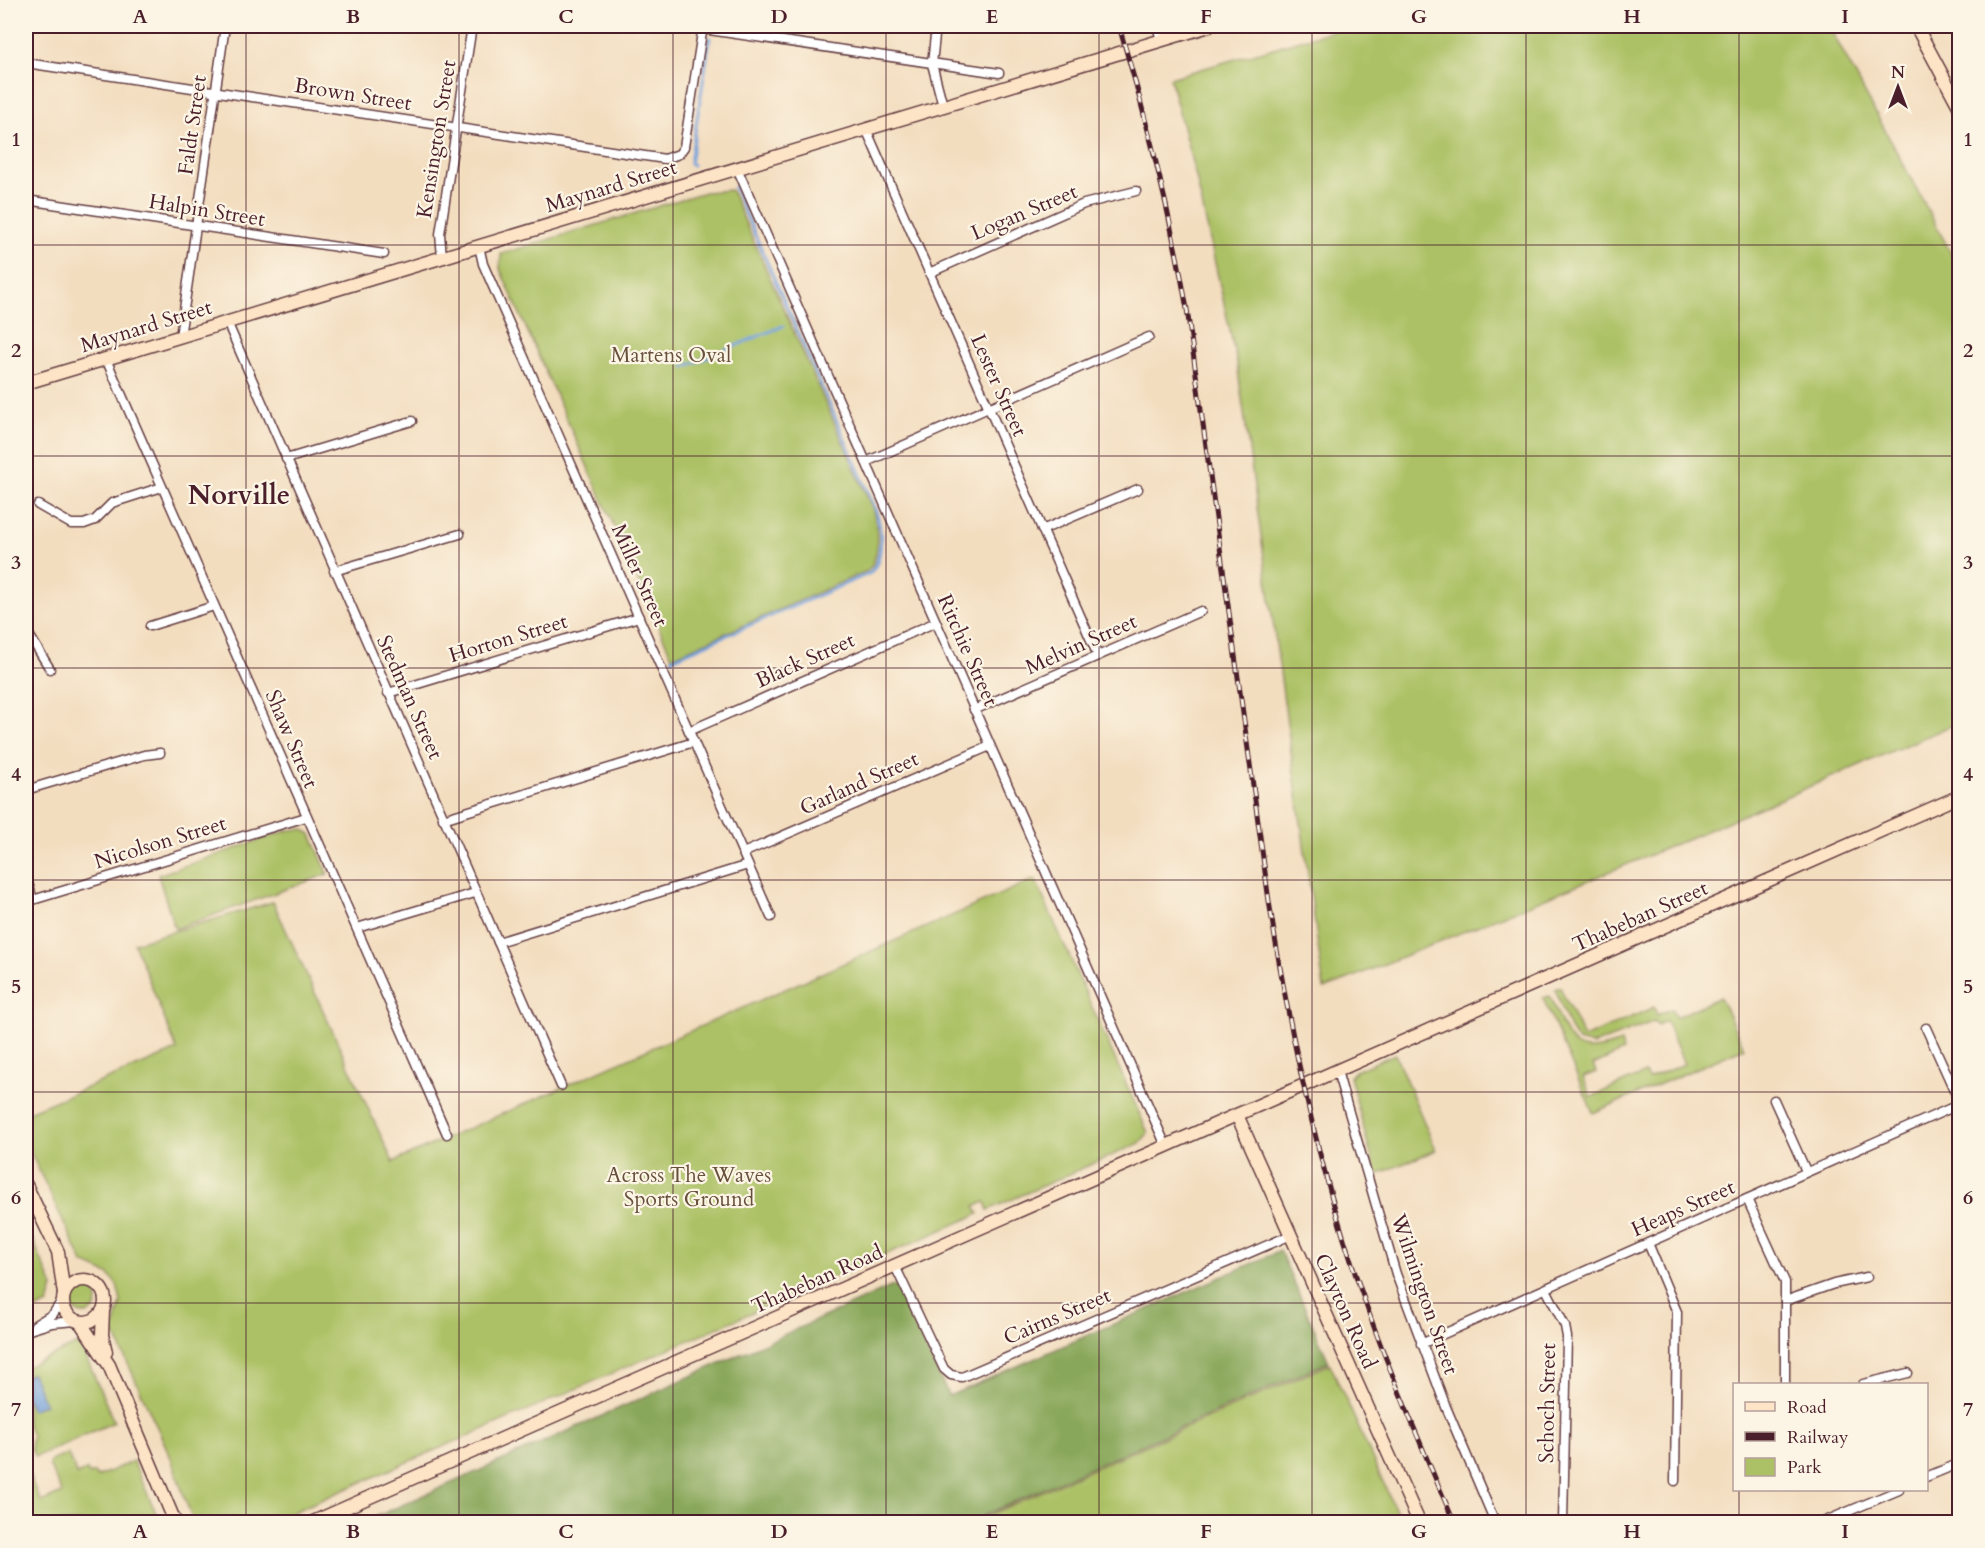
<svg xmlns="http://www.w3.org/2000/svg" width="1985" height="1548" font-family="Cardo,serif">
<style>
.green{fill:#acc165;stroke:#7b7048;stroke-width:1.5}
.forest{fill:#89a75a;stroke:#6a6342;stroke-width:1.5}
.water{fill:#72a1db;stroke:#5e6083;stroke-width:1.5}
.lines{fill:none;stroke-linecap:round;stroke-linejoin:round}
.stream{stroke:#72a1db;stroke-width:3}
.street-casing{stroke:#633c41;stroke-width:11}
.secondary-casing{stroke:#633c41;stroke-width:15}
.street{stroke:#fff;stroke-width:8}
.secondary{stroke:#fee4c6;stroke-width:12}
.rail-casing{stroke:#4a1f2b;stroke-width:5}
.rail{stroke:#fcf5e5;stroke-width:3;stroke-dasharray:9;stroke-linecap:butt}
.grid{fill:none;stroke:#4a1f2b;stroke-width:1.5;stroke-opacity:0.55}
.labels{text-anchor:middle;stroke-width:4.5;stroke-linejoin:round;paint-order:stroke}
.street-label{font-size:21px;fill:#4a1f2b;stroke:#fcf5e5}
.park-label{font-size:21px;fill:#67503c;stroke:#fcf5e5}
.district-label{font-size:27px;font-weight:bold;fill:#4a1f2b;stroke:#fcf5e5}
.neatline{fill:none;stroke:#4a1f2b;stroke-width:2}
.grid-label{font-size:20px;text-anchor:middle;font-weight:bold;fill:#4a1f2b}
</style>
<rect width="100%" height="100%" fill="#fcf5e5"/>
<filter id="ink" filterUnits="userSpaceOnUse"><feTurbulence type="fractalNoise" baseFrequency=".0167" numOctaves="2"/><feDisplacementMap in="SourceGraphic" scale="12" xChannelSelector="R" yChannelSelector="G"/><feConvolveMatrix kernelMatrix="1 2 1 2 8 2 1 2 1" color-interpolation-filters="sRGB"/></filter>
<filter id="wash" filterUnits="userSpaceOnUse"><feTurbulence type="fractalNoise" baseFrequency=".008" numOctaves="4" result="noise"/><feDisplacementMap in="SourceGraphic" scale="24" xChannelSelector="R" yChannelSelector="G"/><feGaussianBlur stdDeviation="1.35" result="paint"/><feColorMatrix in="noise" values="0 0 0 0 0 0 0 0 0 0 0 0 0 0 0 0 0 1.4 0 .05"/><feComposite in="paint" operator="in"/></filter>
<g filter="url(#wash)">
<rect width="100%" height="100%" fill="#f3ddbf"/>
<g class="green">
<polygon points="1349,26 1829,26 1959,268 1960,722 1650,855 1324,989 1237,363 1197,181 1170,78"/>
<path d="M731,190L873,510C877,526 882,559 867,571L672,657L500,269L501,254L705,192Z"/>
<polygon points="302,829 311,834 328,874 175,929 158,875 289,830"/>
<polygon points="1035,879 1148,1133 1140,1143 988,1210 985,1202 975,1206 979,1214 270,1522 193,1522 171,1458 113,1331 121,1302 117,1285 108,1274 83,1263 26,1143 26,1113 177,1050 134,943 273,902 393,1162"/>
<path d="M1560,987L1584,1038L1654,1007L1657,1015L1671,1009L1676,1017L1720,997L1744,1048L1593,1113L1543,998L1550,996C1569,1038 1568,1062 1621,1042L1623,1051L1593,1065L1596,1072L1583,1077L1591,1097L1645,1073L1648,1079L1684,1064L1666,1021L1657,1025L1655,1021L1592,1045L1578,1041L1570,1029L1555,989Z"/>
<polygon points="1395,1054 1436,1150 1376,1175 1350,1077 1355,1071"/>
<polygon points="26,1224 53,1287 48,1304 26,1314"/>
<circle cx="84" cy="1301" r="13"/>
<polygon points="80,1343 114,1422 35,1457 30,1447 32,1436 26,1421 26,1367"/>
<polygon points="1330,1364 1401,1522 973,1522"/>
<polygon points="68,1454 77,1475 87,1470 89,1475 94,1473 97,1477 133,1461 160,1522 26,1522 26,1469 41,1502 62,1493 49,1465 50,1461"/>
</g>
<polygon class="forest" points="1280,1251 1329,1362 969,1522 364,1522 895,1285 949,1396"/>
<polygon class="water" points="32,1373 45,1404 32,1410 26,1396 26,1376"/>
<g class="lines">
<g class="stream">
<polyline points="693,165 690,163 710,38"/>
<polyline points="684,367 783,326"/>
<path d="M672,659L870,573C885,558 881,526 875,508L734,187"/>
</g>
</g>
</g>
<g filter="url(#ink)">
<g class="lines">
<g class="street-casing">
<g id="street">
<polyline points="682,26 999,73"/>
<polyline points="936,26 932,64 943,106"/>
<polyline points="1157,26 1161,40"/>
<polyline points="26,63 665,159 679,154 684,147 703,26"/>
<polyline points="866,129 1098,656"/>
<polyline points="737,168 1166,1146"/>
<polyline points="26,200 384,254"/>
<polyline points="479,246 483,264 771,917"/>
<polyline points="442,257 440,234 472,26"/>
<polyline points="929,273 1084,204 1136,191"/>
<polyline points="227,322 561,1086"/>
<polyline points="180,337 225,26"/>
<polyline points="106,359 447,1134"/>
<polyline points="286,459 412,421"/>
<polyline points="866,462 1149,337"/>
<polyline points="38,505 71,524 84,524 95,520 112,503 162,487"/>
<polyline points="1042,530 1138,489"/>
<polyline points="334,571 460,534"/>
<polyline points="150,626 214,606"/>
<polyline points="26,630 50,669"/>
<polyline points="388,693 639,617"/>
<polyline points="974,710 1201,611"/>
<polyline points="689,731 936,622"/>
<polyline points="26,790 144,755 160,753"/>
<polyline points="443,819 694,742"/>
<polyline points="743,853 990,746"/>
<polyline points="26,876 33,900"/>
<polyline points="26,902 306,817"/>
<polyline points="357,928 475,893"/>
<polyline points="498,942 748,865"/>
<polyline points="1926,1028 1960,1103"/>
<polyline points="1337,1071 1396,1274 1446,1407 1495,1522"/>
<polyline points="1774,1100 1806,1171"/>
<polyline points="1747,1199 1785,1282 1785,1384"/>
<polyline points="1648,1243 1677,1312 1675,1481"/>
<polyline points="895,1266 944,1369 951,1375 962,1377 1291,1235"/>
<polyline points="1546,1289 1565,1326 1567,1337 1563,1522"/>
<polyline points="1785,1301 1834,1284 1867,1277"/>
<polyline points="35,1325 53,1314 63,1299"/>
<polyline points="26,1331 52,1323 76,1321"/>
<polyline points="1421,1344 1960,1104"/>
<polyline points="1863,1384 1908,1373"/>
<polyline points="1926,1477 1960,1463"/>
<polyline points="1823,1522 1899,1490"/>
</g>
</g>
<g class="secondary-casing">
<g id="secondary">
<polyline points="1916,26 1960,108"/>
<polyline points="26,383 1209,26"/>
<polyline points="1237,1115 1419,1522"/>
<polyline points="26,1185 58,1252 64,1294"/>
<circle cx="84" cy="1301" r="21"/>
<polyline points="103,1310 102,1335 106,1352"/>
<polyline points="80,1322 109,1365 175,1522"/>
<polyline points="313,1522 1960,796"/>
</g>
</g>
<use href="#street" class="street"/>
<use href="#secondary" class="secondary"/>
<g class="rail-casing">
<path id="rail" d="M1119,26C1147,119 1170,213 1187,309L1269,901C1291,1042 1321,1182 1370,1316C1395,1386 1425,1454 1454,1522"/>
</g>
<use href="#rail" class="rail"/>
</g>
</g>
<path class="grid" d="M246,26V1522M459,26V1522M673,26V1522M886,26V1522M1099,26V1522M1312,26V1522M1526,26V1522M1739,26V1384M26,245H1960M26,456H1960M26,668H1960M26,880H1960M26,1092H1960M26,1303H1960M1739,1490V1522"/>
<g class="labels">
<g class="street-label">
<text transform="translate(353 94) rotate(9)" y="7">Brown Street</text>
<text transform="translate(192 125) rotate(-82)" y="7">Faldt Street</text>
<text transform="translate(436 139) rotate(-81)" y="7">Kensington Street</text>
<text transform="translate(611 186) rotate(-17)" y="7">Maynard Street</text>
<text transform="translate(207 210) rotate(9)" y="7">Halpin Street</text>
<text transform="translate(1024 212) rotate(-23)" y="7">Logan Street</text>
<text transform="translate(146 326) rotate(-17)" y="7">Maynard Street</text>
<text transform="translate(999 385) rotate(66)" y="7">Lester Street</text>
<text transform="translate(640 575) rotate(66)" y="7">Miller Street</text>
<text transform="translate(508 638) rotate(-17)" y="7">Horton Street</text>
<text transform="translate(1081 644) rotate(-24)" y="7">Melvin Street</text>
<text transform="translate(968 650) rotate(66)" y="7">Ritchie Street</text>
<text transform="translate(805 660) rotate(-24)" y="7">Black Street</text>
<text transform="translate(410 697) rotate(66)" y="7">Stedman Street</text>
<text transform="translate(292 739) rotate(67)" y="7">Shaw Street</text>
<text transform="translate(859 783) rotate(-24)" y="7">Garland Street</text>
<text transform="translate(160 842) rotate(-17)" y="7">Nicolson Street</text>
<text transform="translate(1640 916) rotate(-24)" y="7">Thabeban Street</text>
<text transform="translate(1683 1208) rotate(-24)" y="7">Heaps Street</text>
<text transform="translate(817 1279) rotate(-24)" y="7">Thabeban Road</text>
<text transform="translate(1425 1294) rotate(71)" y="7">Wilmington Street</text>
<text transform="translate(1346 1311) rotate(66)" y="7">Clayton Road</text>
<text transform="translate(1057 1316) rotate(-23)" y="7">Cairns Street</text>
<text transform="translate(1547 1403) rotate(-89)" y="7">Schoch Street</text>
</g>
<g class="park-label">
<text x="671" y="362">Martens Oval</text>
<text x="689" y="1182">Across The Waves<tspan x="689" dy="24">Sports Ground</tspan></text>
</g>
<g class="district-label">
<text x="239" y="504">Norville</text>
</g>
</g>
<rect width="1985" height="1548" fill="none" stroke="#fcf5e5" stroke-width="66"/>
<rect x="1733" y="1383" width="195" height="108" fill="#fcf5e5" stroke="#b59f9b" stroke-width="1.5"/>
<rect x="1745" y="1402" width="30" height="9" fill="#fee4c6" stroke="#b59f9b" stroke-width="1.5"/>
<text x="1787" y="1413" font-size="18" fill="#4a1f2b">Road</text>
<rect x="1745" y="1432" width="30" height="9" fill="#4a1f2b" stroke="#b59f9b" stroke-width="1.5"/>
<text x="1787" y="1443" font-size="18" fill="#4a1f2b">Railway</text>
<rect x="1745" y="1458" width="30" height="18" fill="#acc165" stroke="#b59f9b" stroke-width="1.5"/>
<text x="1787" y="1473" font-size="18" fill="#4a1f2b">Park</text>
<g transform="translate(1898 87)" stroke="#fcf5e5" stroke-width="4.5" paint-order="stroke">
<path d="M0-4.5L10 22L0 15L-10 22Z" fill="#4a1f2b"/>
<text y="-9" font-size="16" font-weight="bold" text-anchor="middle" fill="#4a1f2b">N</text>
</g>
<rect x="33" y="33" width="1919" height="1482" class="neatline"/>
<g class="grid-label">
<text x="140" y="23">A</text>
<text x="353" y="23">B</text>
<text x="566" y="23">C</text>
<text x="779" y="23">D</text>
<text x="992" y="23">E</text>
<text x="1206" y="23">F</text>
<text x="1419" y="23">G</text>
<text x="1632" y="23">H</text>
<text x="1845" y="23">I</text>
<text x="16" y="146">1</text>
<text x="1968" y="146">1</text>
<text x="16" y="357">2</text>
<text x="1968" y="357">2</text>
<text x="16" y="569">3</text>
<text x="1968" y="569">3</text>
<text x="16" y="781">4</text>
<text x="1968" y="781">4</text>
<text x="16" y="993">5</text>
<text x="1968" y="993">5</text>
<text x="16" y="1204">6</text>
<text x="1968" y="1204">6</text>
<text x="16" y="1416">7</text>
<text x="1968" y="1416">7</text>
<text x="140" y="1538">A</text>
<text x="353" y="1538">B</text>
<text x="566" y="1538">C</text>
<text x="779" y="1538">D</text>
<text x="992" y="1538">E</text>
<text x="1206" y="1538">F</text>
<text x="1419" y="1538">G</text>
<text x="1632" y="1538">H</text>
<text x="1845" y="1538">I</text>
</g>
</svg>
